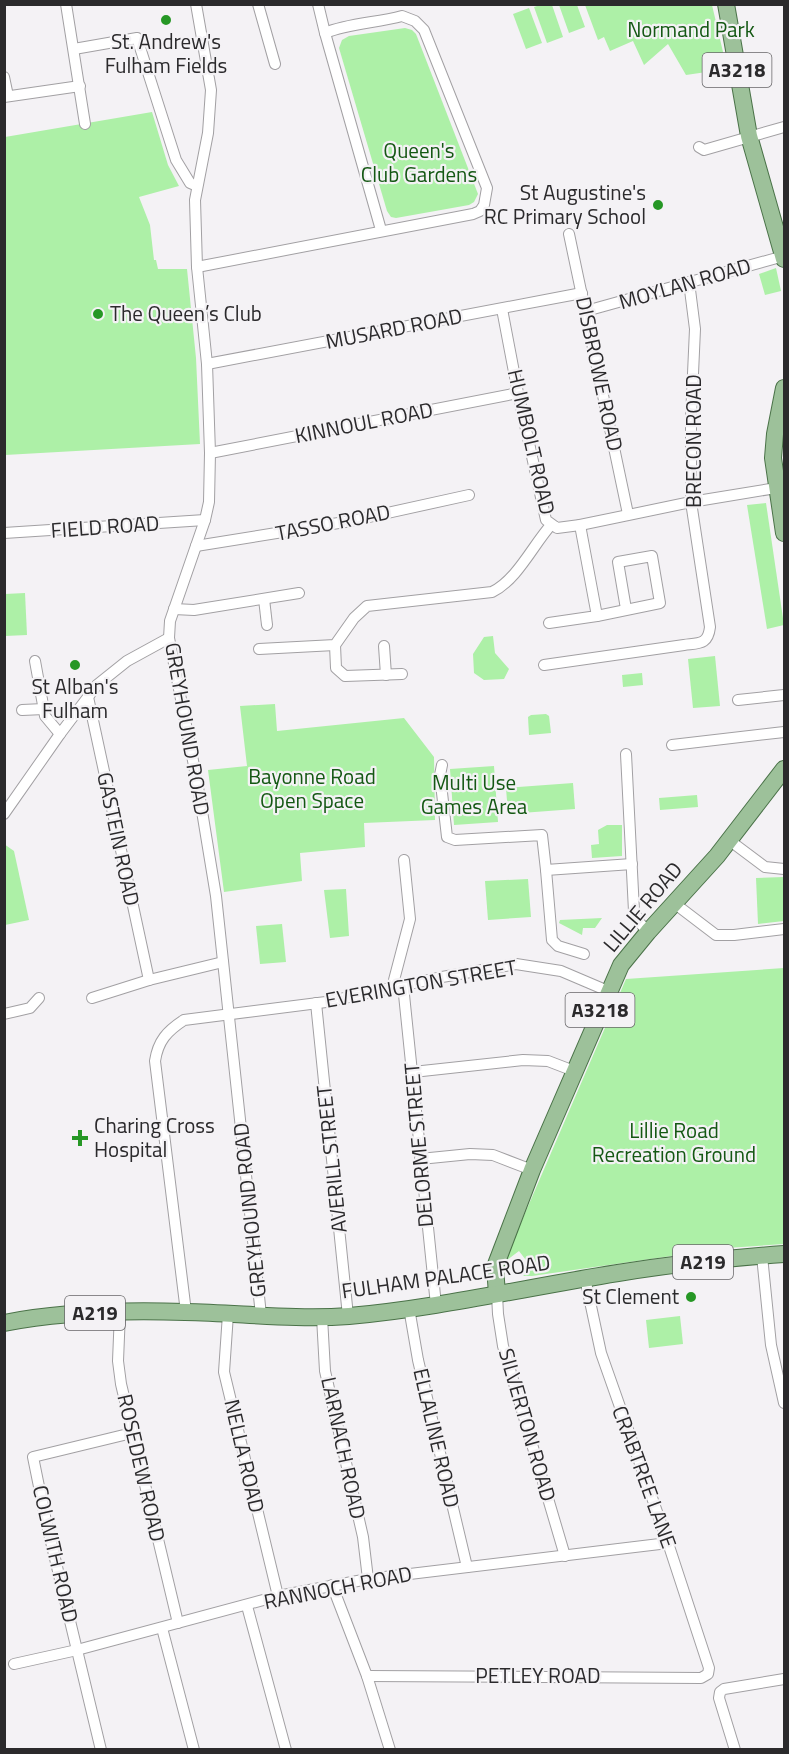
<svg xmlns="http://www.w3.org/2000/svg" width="789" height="1754" font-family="'Titillium Web',sans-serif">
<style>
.green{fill:#adf0a7}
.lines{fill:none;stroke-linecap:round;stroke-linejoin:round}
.street-casing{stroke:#a2a0a3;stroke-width:12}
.primary-casing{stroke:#4a7248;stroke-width:18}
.street{stroke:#fff;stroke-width:10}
.primary{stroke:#9dc19a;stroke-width:16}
.poi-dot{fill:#269725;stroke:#f4f2f5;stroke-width:2}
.labels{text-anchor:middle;stroke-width:4.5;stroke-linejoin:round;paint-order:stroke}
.shield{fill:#f4f2f5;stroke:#676668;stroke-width:1.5}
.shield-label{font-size:20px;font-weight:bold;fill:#2b2a2c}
.park-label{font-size:21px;fill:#145813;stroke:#f4f2f5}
.poi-label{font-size:21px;fill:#2b2a2c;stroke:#f4f2f5}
.street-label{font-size:21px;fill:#2b2a2c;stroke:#f4f2f5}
</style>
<rect width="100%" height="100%" fill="#f4f2f5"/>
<g class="green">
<polygon points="540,5 552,5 563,37 547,43 534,7"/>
<polygon points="559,5 577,5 585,27 569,33"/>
<polygon points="585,5 712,5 727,69 686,75 668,44 644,65 633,41 610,51 604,37 598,40"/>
<polygon points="529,8 542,43 526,49 513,14"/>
<polygon points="405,28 412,30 416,34 478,194 474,202 469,205 396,218 391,217 387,211 339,48 342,40 349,36"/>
<polygon points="152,112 168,165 179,186 139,197 150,225 154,260 156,260 158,269 187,269 196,358 200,444 5,455 5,137"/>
<polygon points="776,268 781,291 765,295 759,274"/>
<polygon points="766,503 784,625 767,629 747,505"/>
<polygon points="25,593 27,635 5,636 5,594"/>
<polygon points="493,636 495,653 509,669 504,679 484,680 474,673 473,654 484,637"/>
<polygon points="715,656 720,706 693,708 688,659"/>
<polygon points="642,673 643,685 623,687 622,675"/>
<polygon points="275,704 277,731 404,718 434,757 435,820 364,823 365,847 300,853 302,881 224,892 208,770 247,766 240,706"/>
<polygon points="546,714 549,716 551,733 529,735 528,717 531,715"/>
<polygon points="494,766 498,822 454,825 450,769"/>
<polygon points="573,783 575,809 508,814 506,788"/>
<polygon points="697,795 698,807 660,810 659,798"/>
<polygon points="607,825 622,825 622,856 592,858 591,845 599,844 598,830"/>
<polygon points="4,844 14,851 29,920 5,925"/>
<polygon points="784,877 784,921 758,924 756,878"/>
<polygon points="528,879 531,917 488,920 485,881"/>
<polygon points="346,889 349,936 330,938 324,890"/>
<polygon points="602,918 595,928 583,928 582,935 559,923 560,920"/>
<polygon points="282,924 286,962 260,964 256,926"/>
<polygon points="784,968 784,1244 727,1248 532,1276 523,1276 532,1268 519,1251 507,1260 507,1255 626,979"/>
<polygon points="680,1316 683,1344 649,1348 646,1320"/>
</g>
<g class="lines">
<g class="street-casing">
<g id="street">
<polyline points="66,4 85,124"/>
<polyline points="196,4 211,90 208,133 195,200 197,267 207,364 210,453 209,502 205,520 170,621 169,638 197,781 216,896 261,1315"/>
<polyline points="258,4 275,64"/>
<polyline points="325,33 381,230"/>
<polyline points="74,49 137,38 176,160 190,183 197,186"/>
<polyline points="4,77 8,96"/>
<polyline points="4,97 80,86"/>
<polyline points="699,147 704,150 784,127"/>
<polyline points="569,234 628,514"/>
<path d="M197,267L473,214L480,211L484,205L487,188L424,30L415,21L402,16C377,23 349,23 325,33L318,4"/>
<polyline points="502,309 518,393 546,520 557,528 580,525 691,502 776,488"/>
<polyline points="586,311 784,256"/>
<polyline points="207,364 582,293"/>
<polyline points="210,453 518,393"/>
<polyline points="4,533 205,520"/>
<polyline points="196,546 351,521 469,495"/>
<polyline points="264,599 267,625"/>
<polyline points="174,609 194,610 299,593"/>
<polyline points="597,616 660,603 652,556 618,562 626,609"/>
<polyline points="549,623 597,616 580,525"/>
<polyline points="335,645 336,668 345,676 402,674"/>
<polyline points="384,646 386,675"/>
<path d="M259,649L335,645L354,618L367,606L492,592C517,580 533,545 551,525"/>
<polyline points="35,661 45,716 60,734"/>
<path d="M544,665L684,645C699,643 708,645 710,627L691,502V418L695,329L689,282"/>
<polyline points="88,697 149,980"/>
<polyline points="738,700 784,695"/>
<polyline points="22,710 44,709"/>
<polyline points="672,745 784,732"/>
<polyline points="626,754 634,911 639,922 648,932"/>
<polyline points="442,765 440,775 447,837 455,840 542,835 546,870 632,864"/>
<polyline points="4,814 60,734 97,685 127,661 169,638"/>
<polyline points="729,840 765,867 784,869"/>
<polyline points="546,870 552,940 558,946 584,954"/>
<polyline points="674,903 716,935 734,935 784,929"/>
<polyline points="403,985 436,1305"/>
<polyline points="396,987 394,980 410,919 404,860"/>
<polyline points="92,998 149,980 223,962"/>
<polyline points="316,1003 348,1316"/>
<polyline points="4,1014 30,1008 39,998"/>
<polyline points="413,1072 523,1060 548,1061 574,1071"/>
<polyline points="420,1159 470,1154 493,1155 532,1170"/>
<polyline points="762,1256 771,1345 784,1403"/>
<polyline points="497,1294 498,1314 503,1346 565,1556"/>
<polyline points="409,1308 418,1360 467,1567"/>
<polyline points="120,1312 118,1361 121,1384 178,1623"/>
<path d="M186,1312L155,1061C158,1041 167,1031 184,1020L326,1002L442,977L516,964L561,971L608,991"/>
<polyline points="228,1314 224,1372 278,1596"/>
<polyline points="322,1317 325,1371 363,1537 368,1579"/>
<polyline points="332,1585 367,1676 390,1750"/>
<polyline points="247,1606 286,1750"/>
<polyline points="162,1628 194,1750"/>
<polyline points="14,1664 77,1650 278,1596 368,1579 668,1543"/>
<polyline points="367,1676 701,1678 708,1674 709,1668 668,1543 601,1353 585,1278"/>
<polyline points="101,1750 46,1521 33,1457 132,1433"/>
<polyline points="735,1750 719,1698 720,1692 724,1689 784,1679"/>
</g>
</g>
<g class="primary-casing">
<g id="primary">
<polyline points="726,4 749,136 784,259"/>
<polyline points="784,388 775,434 773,458 784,533"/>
<polyline points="497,1294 495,1267 532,1170 621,965 648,932 717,856 784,769"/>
<path d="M4,1323C64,1311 125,1310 185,1312C240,1313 294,1320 349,1316C439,1308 528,1287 618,1273C673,1264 729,1258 784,1254"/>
</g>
</g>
<use href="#street" class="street"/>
<use href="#primary" class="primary"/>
</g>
<g class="poi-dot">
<circle cx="166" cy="20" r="6"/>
<circle cx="658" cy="205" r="6"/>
<circle cx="98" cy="314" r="6"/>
<circle cx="75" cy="665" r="6"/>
<path d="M77 1129h6v6h6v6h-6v6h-6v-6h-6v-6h6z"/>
<circle cx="691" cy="1297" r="6"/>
</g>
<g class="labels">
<g class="shield">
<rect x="702.5" y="53" width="69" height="34" rx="4.5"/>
<rect x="565.5" y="993" width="69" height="34" rx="4.5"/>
<rect x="673" y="1245" width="60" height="34" rx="4.5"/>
<rect x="65" y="1296" width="60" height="34" rx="4.5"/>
</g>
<g class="shield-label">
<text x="737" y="77">A3218</text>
<text x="600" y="1017">A3218</text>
<text x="703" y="1269">A219</text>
<text x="95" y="1320">A219</text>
</g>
<g class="park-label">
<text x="691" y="37">Normand Park</text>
<text x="419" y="158">Queen's<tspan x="419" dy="24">Club Gardens</tspan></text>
<text x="312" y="784">Bayonne Road<tspan x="312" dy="24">Open Space</tspan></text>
<text x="474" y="790">Multi Use<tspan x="474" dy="24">Games Area</tspan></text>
<text x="674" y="1138">Lillie Road<tspan x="674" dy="24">Recreation Ground</tspan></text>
</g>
<g class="poi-label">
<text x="166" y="49">St. Andrew's<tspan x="166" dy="24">Fulham Fields</tspan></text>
<text x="646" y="200" text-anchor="end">St Augustine's<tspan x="646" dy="24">RC Primary School</tspan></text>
<text x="110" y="321" text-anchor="start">The Queen’s Club</text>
<text x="75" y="694">St Alban's<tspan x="75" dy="24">Fulham</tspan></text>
<text x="94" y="1133" text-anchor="start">Charing Cross<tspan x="94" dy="24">Hospital</tspan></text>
<text x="679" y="1304" text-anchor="end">St Clement</text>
</g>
<g class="street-label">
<text transform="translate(685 284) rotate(-16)" y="7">MOYLAN ROAD</text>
<text transform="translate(394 329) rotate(-11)" y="7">MUSARD ROAD</text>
<text transform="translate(599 374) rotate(78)" y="7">DISBROWE ROAD</text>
<text transform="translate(364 423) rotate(-11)" y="7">KINNOUL ROAD</text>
<text transform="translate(694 441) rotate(-90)" y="7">BRECON ROAD</text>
<text transform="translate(531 442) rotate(77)" y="7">HUMBOLT ROAD</text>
<text transform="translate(333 523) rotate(-11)" y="7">TASSO ROAD</text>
<text transform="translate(105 527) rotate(-4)" y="7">FIELD ROAD</text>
<text transform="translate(187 729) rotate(80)" y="7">GREYHOUND ROAD</text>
<text transform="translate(118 839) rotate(78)" y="7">GASTEIN ROAD</text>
<text transform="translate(643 907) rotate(-50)" y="7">LILLIE ROAD</text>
<text transform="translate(421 984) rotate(-10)" y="7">EVERINGTON STREET</text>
<text transform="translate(419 1145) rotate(-95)" y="7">DELORME STREET</text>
<text transform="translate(332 1159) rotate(-96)" y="7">AVERILL STREET</text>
<text transform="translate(250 1210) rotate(-96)" y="7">GREYHOUND ROAD</text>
<text transform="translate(446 1277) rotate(-8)" y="7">FULHAM PALACE ROAD</text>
<text transform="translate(527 1425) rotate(74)" y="7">SILVERTON ROAD</text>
<text transform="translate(436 1438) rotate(77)" y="7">ELLALINE ROAD</text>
<text transform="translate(343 1448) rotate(78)" y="7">LARNACH ROAD</text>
<text transform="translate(244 1456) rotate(77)" y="7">NELLA ROAD</text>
<text transform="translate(141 1468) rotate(77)" y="7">ROSEDEW ROAD</text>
<text transform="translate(644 1477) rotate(70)" y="7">CRABTREE LANE</text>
<text transform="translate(55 1554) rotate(77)" y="7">COLWITH ROAD</text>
<text transform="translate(338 1588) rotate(-11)" y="7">RANNOCH ROAD</text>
<text x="538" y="1683">PETLEY ROAD</text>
</g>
</g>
<rect width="789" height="1754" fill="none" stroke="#2b2a2c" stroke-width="12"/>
</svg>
